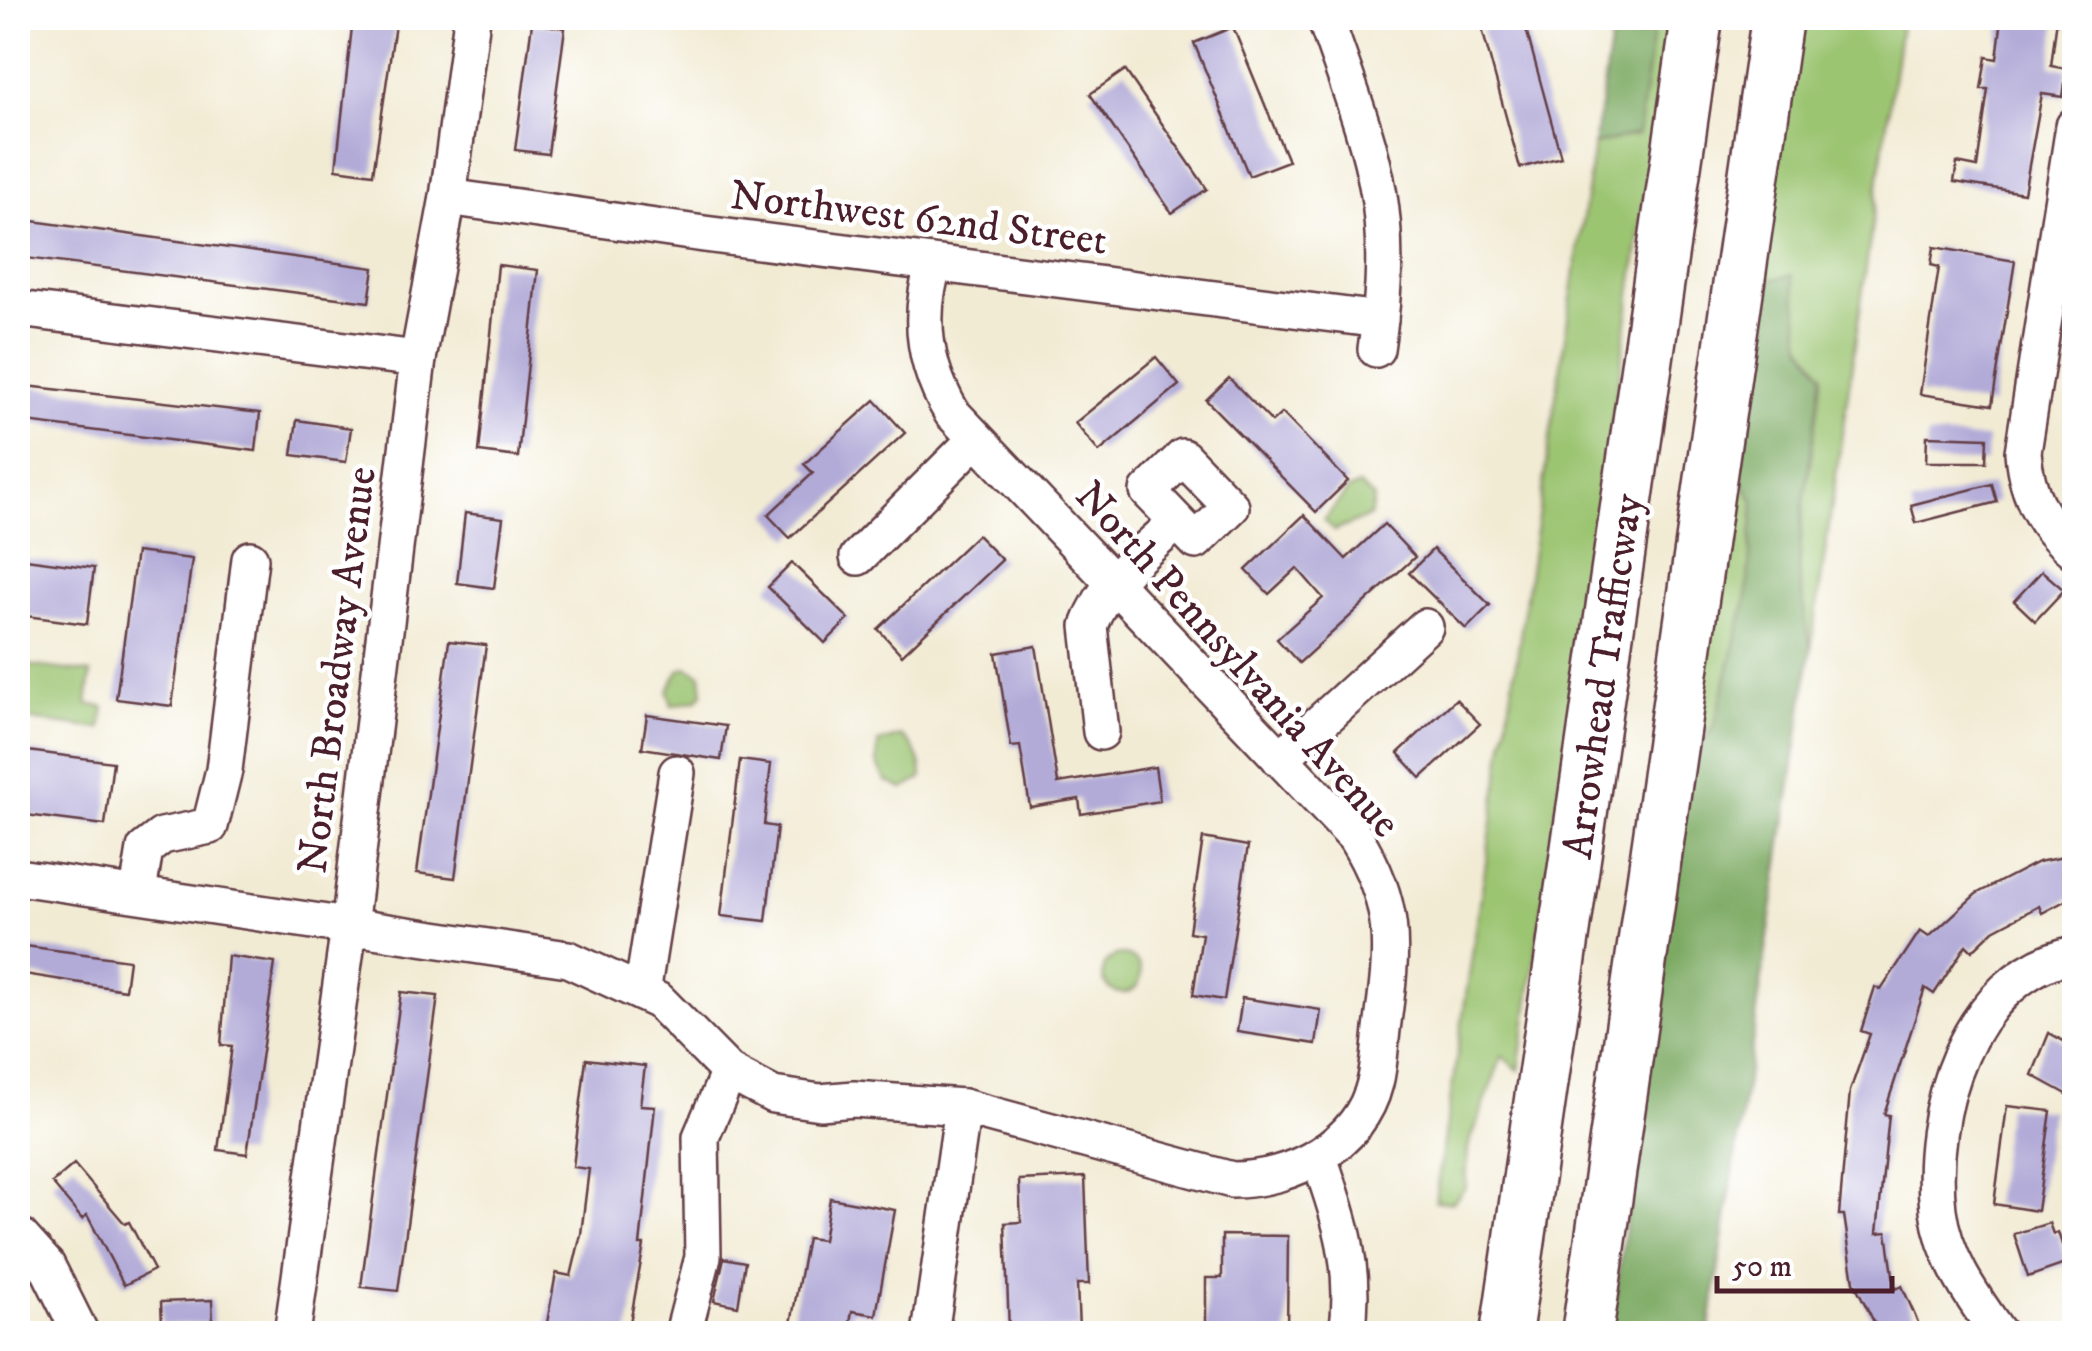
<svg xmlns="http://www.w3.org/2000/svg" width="2092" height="1351" font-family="'IM FELL DW Pica',serif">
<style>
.green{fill:#9cc572;stroke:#73724e;stroke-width:2.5}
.forest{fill:#7daa64;stroke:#646448;stroke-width:2.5}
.building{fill:#b2abd8}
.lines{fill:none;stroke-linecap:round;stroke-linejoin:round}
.minor-casing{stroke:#633e44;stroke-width:40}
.highway-casing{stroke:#633e44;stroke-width:55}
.minor{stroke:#fff;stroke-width:35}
.highway{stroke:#fff;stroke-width:50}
.labels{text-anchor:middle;stroke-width:9;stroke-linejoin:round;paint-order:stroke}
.street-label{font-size:42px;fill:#4a1f2b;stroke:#fff}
</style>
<rect width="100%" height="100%" fill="#fff"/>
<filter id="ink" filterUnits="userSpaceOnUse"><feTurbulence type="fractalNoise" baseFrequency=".01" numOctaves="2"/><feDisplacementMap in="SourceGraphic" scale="20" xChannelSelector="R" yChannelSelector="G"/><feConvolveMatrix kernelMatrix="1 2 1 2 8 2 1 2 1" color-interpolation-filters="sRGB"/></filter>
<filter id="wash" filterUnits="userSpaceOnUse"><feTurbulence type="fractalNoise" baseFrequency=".0048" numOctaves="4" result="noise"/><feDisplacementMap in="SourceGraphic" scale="40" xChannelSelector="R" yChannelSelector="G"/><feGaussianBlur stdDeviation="2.25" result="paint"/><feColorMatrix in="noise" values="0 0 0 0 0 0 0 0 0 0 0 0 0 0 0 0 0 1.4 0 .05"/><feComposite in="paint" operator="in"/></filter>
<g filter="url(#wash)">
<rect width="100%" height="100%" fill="#f2ebd4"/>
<g class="green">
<polygon points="1655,18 1671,18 1519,1070 1502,1056 1468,1148 1466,1187 1453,1202 1435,1201 1594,145 1638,134"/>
<polygon points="1794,18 1902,18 1811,649 1799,578 1802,515 1823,374 1802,344 1792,276 1770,280 1738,477 1754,500 1747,596 1715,723 1690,765"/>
<polygon points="1359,485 1374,498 1370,516 1334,531 1324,520 1348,490"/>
<polygon points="18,664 91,673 87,704 104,707 101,729 23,719 27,692 18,690"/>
<polygon points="687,667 701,675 703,693 697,700 672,705 668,691 679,670"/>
<path d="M901,736C915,746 922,761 922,778L903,789L886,781L877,763L878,743Z"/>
<circle cx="1122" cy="974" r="19"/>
</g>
<g class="forest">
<polygon points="1614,18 1655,18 1638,134 1594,145"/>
<polygon points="1792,275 1802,344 1823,374 1802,515 1799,578 1811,649 1709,1333 1610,1334 1690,765 1715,723 1747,596 1754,500 1738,477 1770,280"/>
</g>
<g id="blocks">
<g class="building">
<polygon points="353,18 396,18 373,174 336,169"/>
<polygon points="1523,18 1561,157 1520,168 1482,29"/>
<polygon points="2002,18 2057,18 2051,66 2067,69 2063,97 2042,94 2024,193 1954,182 1957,163 1977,167 1988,89 1981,89 1986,57 1997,59"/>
<polygon points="532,23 565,28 548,154 515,150"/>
<polygon points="1233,27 1288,161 1249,176 1194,43"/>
<polygon points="1125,70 1207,189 1172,213 1090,94"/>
<polygon points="18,219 374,268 369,302 18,257"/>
<polygon points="1934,247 2015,261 1992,405 1920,394 1939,267 1931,265"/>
<polygon points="498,265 538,270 518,457 479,452"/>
<polygon points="1156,357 1179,385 1099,452 1075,423"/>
<polygon points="1229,378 1272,422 1282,413 1348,481 1316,512 1206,400"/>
<polygon points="18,385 260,413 256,451 18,421"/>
<polygon points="875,400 905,433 790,538 768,515 813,473 804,464"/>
<polygon points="297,420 351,428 346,462 292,455"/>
<polygon points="1927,436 1987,438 1986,462 1926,462"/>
<polygon points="1992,484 1997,502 1916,523 1911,505"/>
<polygon points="465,513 503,518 494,588 457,583"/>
<polygon points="1304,515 1346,559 1384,524 1415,557 1299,663 1277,639 1323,598 1297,568 1269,594 1246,570"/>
<polygon points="977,535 1002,560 902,655 878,629"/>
<polygon points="1433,549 1490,605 1466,629 1409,573"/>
<polygon points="136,552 192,559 172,706 116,699"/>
<polygon points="18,558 94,568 87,624 18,615"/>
<polygon points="792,563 849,619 825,643 768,587"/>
<polygon points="2042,571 2064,590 2035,621 2014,601"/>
<polygon points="449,641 486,645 455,878 417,873"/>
<polygon points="1036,646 1058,783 1155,767 1160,801 1081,814 1079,799 1030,807 1020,746 1011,747 996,653"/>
<polygon points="1456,699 1480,724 1421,778 1398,753"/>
<polygon points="647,715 726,726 721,760 642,748"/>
<polygon points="20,750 113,762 105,825 18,814"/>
<polygon points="740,760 771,764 764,825 777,827 766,921 721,916"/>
<polygon points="1203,838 1248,846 1224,1000 1193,995 1202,934 1189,932"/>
<polygon points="2074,855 2074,896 2042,913 2039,906 1994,930 1972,951 1966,945 1934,994 1925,988 1884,1114 1889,1115 1877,1233 1887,1232 1895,1289 1902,1286 1923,1334 1880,1334 1854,1282 1844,1215 1839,1215 1850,1091 1870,1034 1861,1031 1875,987 1881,990 1920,931 1929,937 1976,894 2038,862"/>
<polygon points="18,945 129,960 125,990 18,973"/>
<polygon points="228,956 275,963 247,1154 218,1150 232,1046 221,1045"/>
<polygon points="401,992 438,996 398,1291 361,1287"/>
<polygon points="1242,998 1321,1010 1316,1044 1237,1032"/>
<polygon points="2049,1033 2074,1047 2074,1098 2032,1075"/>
<polygon points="586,1059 645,1066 640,1105 655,1106 640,1245 644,1245 628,1334 545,1334 556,1273 571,1276 581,1234 589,1169 573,1167"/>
<polygon points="2007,1106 2051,1111 2037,1211 1994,1204"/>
<polygon points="74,1164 125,1224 129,1222 154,1270 124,1285 87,1215 82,1219 52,1183"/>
<polygon points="1085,1177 1089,1284 1077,1284 1079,1329 1009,1331 1005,1223 1021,1222 1019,1180"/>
<polygon points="830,1198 895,1210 876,1315 852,1311 848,1334 789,1334 807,1238 823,1240"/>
<polygon points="2049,1223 2053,1234 2058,1232 2068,1263 2028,1277 2014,1234"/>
<polygon points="1222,1235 1288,1236 1287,1334 1206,1334 1206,1278 1222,1278"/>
<polygon points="724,1258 745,1262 738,1306 714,1301"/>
<polygon points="212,1300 213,1323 162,1325 161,1302"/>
</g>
</g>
</g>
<g filter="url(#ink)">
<use href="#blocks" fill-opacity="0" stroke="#633e44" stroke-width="2.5"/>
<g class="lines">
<g class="minor-casing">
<g id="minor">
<path d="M1325,18C1371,150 1398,205 1376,349"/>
<path d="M2074,126L2023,452C2026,493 2042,525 2074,551"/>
<polyline points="448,197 704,234 1380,320"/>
<polyline points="18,309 418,359"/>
<polygon points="1183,457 1231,507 1196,541 1148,491"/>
<polyline points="858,557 976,439"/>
<path d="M1101,732L1089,626C1105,581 1143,553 1177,522"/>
<polyline points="1280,759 1425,627"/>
<path d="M18,877L568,959L659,1001L729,1072L773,1095L820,1102L854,1099L963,1107L1232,1180C1292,1180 1360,1145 1375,1083C1380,1064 1380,1042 1383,1022C1393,947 1397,904 1355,837L952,413C924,366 917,316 934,264"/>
<polyline points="138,892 145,849 162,836 210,826 224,770 250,559"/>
<polyline points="642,993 677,773"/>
<path d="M1319,1158C1341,1219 1357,1269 1347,1334"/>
<polyline points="18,1234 47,1266 81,1334"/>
<polyline points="292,1334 349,927 418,359 448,197 472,18"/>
<polyline points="683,1334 703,1257 701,1137 729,1072"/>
<polyline points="930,1334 963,1107"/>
<path d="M1999,1334C1972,1296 1944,1258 1938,1210C1927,1113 1966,977 2074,954"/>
</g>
</g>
<g class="highway-casing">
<g id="highway">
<polyline points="1506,1334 1697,18"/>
<polyline points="1587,1334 1777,18"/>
</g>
</g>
<use href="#minor" class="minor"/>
<use href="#highway" class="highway"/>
</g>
</g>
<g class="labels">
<g class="street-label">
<text transform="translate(919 216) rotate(7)" y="15">Northwest 62nd Street</text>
<text transform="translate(1239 658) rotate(48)" y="15">North Pennsylvania Avenue</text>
<text transform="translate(335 670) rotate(-83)" y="15">North Broadway Avenue</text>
<text transform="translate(1601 676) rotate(-82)" y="15">Arrowhead Trafficway</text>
</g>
</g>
<rect width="2092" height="1351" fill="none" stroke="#fff" stroke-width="60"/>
<path d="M1717 1276v15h175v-15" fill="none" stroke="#4a1f2b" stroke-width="5"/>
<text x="1732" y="1276" font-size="30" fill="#4a1f2b" stroke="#ffffff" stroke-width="8" paint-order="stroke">50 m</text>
</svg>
